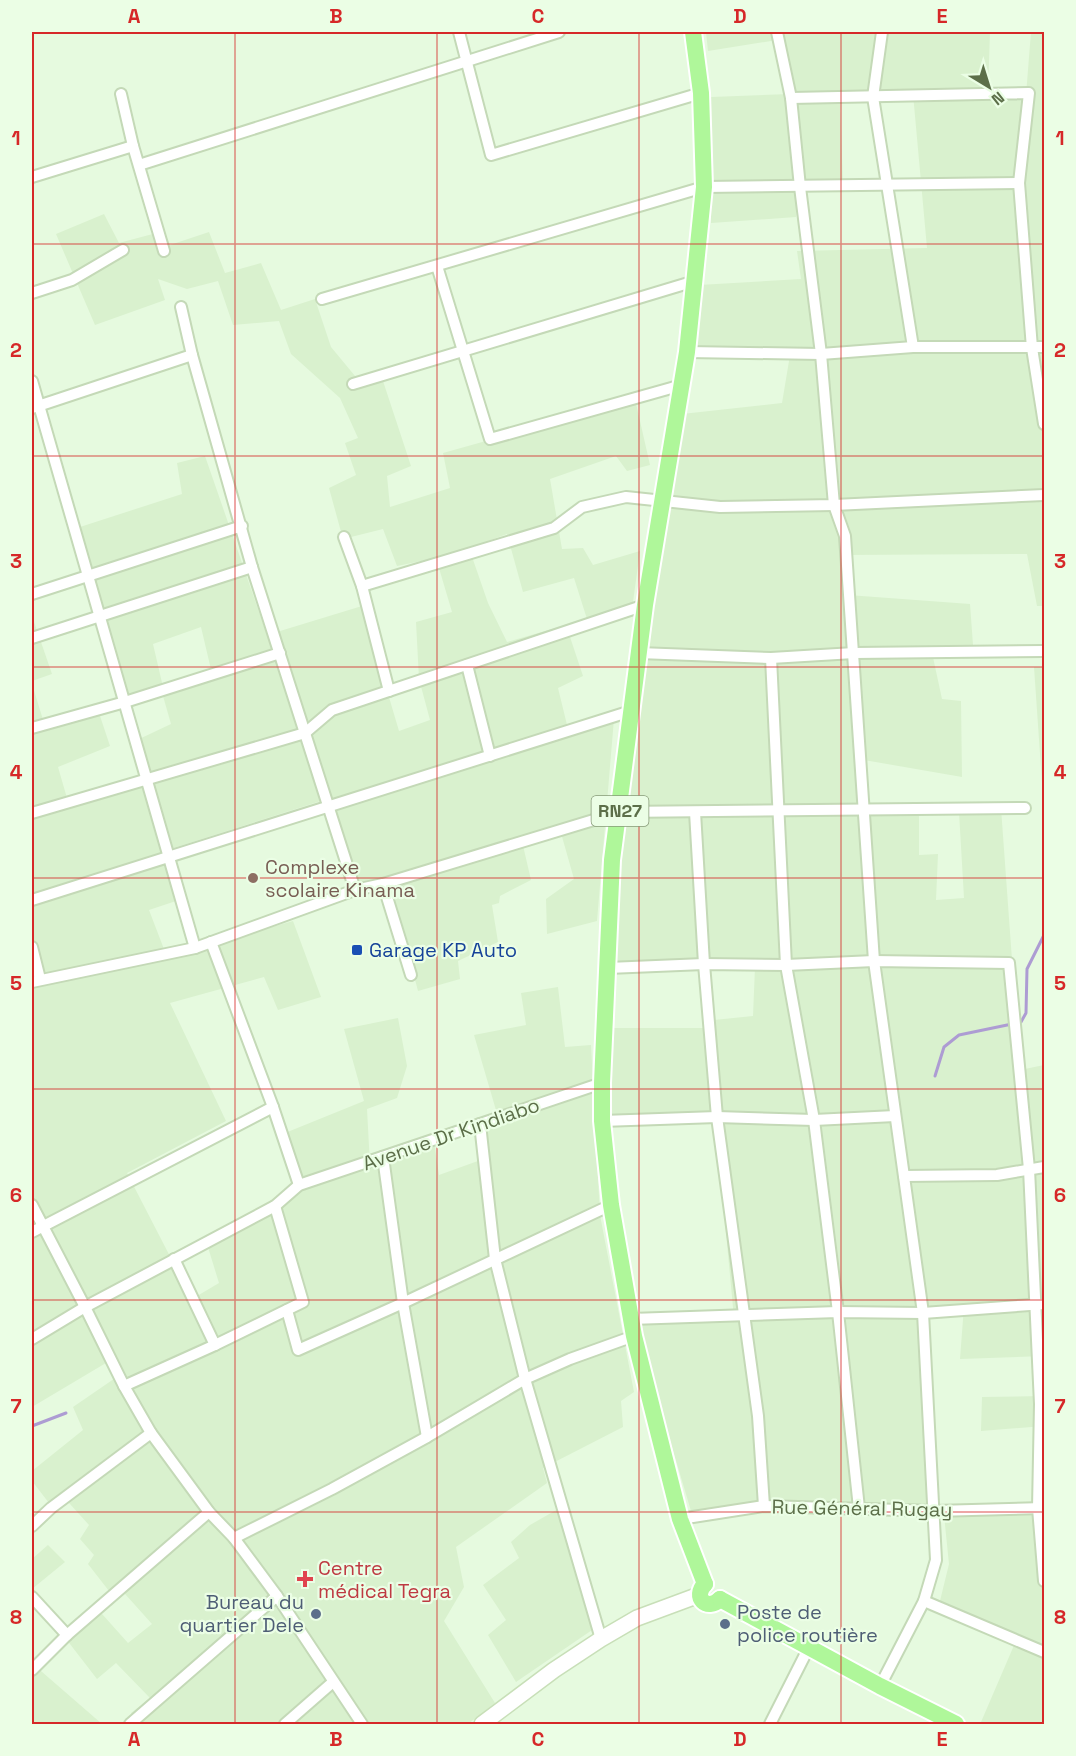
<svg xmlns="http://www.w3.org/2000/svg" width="1076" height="1756" font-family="'Space Grotesk',sans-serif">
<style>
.residential{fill:#d9f1ce}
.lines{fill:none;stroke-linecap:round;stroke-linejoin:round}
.stream{stroke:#ad9cd3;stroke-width:3}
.street-casing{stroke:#c4d9b7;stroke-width:14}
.secondary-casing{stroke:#c8dfb8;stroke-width:18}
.primary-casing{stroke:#fff;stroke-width:20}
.street{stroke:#fff;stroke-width:10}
.secondary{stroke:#fff;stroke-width:15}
.primary{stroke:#aff79a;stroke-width:16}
.grid{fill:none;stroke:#d62828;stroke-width:1.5;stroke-opacity:0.55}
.education-dot{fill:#8d6e63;stroke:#ebfee5;stroke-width:2}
.transit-dot{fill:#1a4fb4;stroke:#ebfee5;stroke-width:2}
.health-dot{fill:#e0444e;stroke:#ebfee5;stroke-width:2}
.service-dot{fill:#5c6f8a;stroke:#ebfee5;stroke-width:2}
.labels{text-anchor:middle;stroke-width:4.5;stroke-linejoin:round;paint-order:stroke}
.shield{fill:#ebfee5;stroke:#879a78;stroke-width:1.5}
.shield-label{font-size:18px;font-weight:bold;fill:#5c6f49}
.education-label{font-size:20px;fill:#785e54;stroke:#ebfee5;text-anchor:start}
.transit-label{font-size:20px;fill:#164399;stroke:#ebfee5;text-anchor:start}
.street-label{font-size:20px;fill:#5c6f49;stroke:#ebfee5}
.health-label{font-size:20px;fill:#be3a42;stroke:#ebfee5;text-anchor:start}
.service-label{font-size:20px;fill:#4e5e75;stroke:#ebfee5;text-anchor:end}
.neatline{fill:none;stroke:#d62828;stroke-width:2}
.grid-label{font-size:20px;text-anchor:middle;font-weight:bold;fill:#d62828}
</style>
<rect width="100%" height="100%" fill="#e6fadf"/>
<g class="residential">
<polygon points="706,32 990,32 988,93 1026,95 1031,32 1044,32 1044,606 1037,606 1027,554 841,555 848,595 970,604 973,645 931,648 942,699 961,701 962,777 864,760 866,806 919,807 919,855 938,854 936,900 964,898 959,812 1001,808 1020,1070 1044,1065 1044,1356 960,1359 964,1306 926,1310 935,1504 691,1511 635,1323 734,1318 715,1115 612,1118 610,1028 704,1028 704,1021 753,1016 755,967 609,972 631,731 682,414 782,403 791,349 694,347 699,285 801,279 797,251 927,248 913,94 840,96 843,188 799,185 796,217 711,223 711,97 790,94 777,40 708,51"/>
<polygon points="104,214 119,243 164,231 170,245 209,232 225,273 261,263 281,310 315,299 331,347 360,382 382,378 411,466 387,476 390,507 450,488 443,453 635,399 650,465 627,471 616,456 550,479 562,549 583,548 593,565 640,551 633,602 587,619 574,578 523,592 507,534 469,548 488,603 507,642 566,625 583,676 558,688 568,729 614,719 597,921 547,934 546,899 574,879 559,826 521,837 531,880 500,896 499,903 492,905 498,942 458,961 460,979 418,991 388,876 359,884 327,799 164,851 179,900 149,910 167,957 293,921 321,997 278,1010 264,977 170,1003 226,1121 127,1173 192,1299 219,1283 207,1244 298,1194 285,1133 364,1101 344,1029 398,1018 407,1066 397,1098 367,1109 370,1165 434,1142 439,1175 489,1157 483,1124 498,1117 474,1035 526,1025 521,993 558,987 565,1047 591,1045 600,1215 634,1392 621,1401 623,1427 543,1468 547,1483 456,1547 464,1587 444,1621 495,1703 468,1724 138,1724 131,1713 150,1698 116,1663 97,1679 63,1635 94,1605 128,1643 152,1624 117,1585 109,1591 88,1564 94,1555 80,1539 89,1525 60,1493 49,1503 32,1481 32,1471 83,1430 73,1407 124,1372 116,1357 32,1407 32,684 44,723 98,710 110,746 58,767 69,805 143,778 135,741 171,724 163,696 213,678 201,627 153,644 163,687 128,699 80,527 182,494 177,463 205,456 267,635 362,606 399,731 430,720 419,679 416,622 452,612 436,558 397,566 383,529 343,539 329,488 356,475 345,443 358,438 340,398 291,354 279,321 233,325 218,281 187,289 158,279 165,300 95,325 56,234"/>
<polygon points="32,616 52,674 32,681"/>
<polygon points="1034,667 1044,667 1044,797 1043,797"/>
<polygon points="1044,1396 1044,1426 981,1431 982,1397"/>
<polygon points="1044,1504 1044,1724 985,1724 981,1722 1018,1636 939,1605 949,1564 943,1505"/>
<polygon points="558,1509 595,1628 516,1682 488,1635 506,1620 483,1585 519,1558 511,1542 530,1525"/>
<polygon points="48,1545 65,1562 32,1589 40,1603 32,1612 32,1559"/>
<polygon points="32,1662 34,1665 102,1724 32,1724"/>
</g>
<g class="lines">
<g class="stream">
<polyline points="1018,1023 1021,1022 1026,1013 1027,969 1044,935"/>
<polyline points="935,1076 944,1047 959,1035 1012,1024"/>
<polyline points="32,1426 66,1413"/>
</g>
<g class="street-casing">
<g id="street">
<polyline points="459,32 491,155 701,93"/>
<polyline points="777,32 791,98 800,187 821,354 834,505 845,536 874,961 923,1313 936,1560 924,1601 880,1686"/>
<polyline points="882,32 873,97 913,347"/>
<polyline points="121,94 133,146 164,251"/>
<polyline points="791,98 1029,93 1019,183 1032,348 1044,424"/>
<polyline points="139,165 559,32"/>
<polyline points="32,177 133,146"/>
<polyline points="437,266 490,439 682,385"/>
<polyline points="32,293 72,280 123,250"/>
<polyline points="322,299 704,187 1019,183"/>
<polyline points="181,307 192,355 252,567 355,890"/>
<polyline points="687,352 821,354 913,347 1044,347"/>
<polyline points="32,381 195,948"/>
<polyline points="353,384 695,281"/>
<polyline points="32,408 192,355"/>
<polyline points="344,537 362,586 389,691"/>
<polyline points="362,586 554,528 582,507 626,497 720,507 834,505 1044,495"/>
<polyline points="32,594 242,526"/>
<polyline points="32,638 252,567"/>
<polyline points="639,653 771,658 854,653 1044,651"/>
<polyline points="771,658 786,965 814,1120 838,1312 859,1508"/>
<polyline points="467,665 490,756"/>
<polyline points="32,728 125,702 280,653"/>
<polyline points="695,812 704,964 717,1117 758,1416 764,1506"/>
<polyline points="32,813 305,733 332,710 645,605"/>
<polyline points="383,884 411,975"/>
<polyline points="32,900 631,711"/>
<polyline points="211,942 273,1107 299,1185"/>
<polyline points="32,947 40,979"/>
<polyline points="608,968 704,964 786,965 874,961 1009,963 1029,1169 1040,1404 1038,1508 1044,1581"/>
<polyline points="32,982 195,948 355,890 383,884 620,812 1025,808"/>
<polyline points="602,1121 717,1117 814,1120 895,1116"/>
<polyline points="480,1124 495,1259 525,1379 601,1639"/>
<polyline points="383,1157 403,1303 427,1437"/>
<polyline points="904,1176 997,1175 1044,1167"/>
<polyline points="32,1205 85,1307 124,1386 151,1433 209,1512 234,1538 277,1596 362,1724"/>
<polyline points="32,1232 273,1107"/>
<polyline points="174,1259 215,1345"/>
<polyline points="287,1310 298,1350 403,1303 611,1205"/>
<polyline points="631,1319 838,1312 923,1313 1044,1304"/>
<polyline points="32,1339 85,1307 275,1206 299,1185 602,1083"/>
<polyline points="124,1386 215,1345 303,1302 275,1206"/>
<polyline points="680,1519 764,1506 935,1511 1044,1508"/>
<polyline points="32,1526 51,1508 151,1433"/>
<polyline points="234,1538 332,1489 427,1437 525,1379 570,1359 634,1336"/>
<polyline points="32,1597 67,1635"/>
<polyline points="924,1601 1044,1652"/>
<polyline points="32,1670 67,1635 209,1512"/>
<polyline points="130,1724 277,1596"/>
<polyline points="285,1724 333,1682"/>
<polyline points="770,1724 809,1647"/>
</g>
</g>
<g class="secondary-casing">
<polyline id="secondary" points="482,1724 554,1670 601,1639 637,1618 699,1595"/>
</g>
<g class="primary-casing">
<g id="primary">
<polyline points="693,32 701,93 704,187 687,352 645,605 612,860 602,1083 602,1121 611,1205 634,1336 680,1519 705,1584"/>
<path d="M705,1584C692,1597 707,1612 720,1599"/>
<polyline points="720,1599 880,1686 956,1724"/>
</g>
</g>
<use href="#street" class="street"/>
<use href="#secondary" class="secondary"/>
<use href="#primary" class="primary"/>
</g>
<path class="grid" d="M235,32V1724M437,32V1724M639,32V1724M841,32V1724M32,244H1044M32,456H1044M32,667H1044M32,878H1044M32,1089H1044M32,1300H1044M32,1512H1044"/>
<circle class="education-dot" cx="253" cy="878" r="6"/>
<rect class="transit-dot" x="351" y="944" width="12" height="12" rx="3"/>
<path class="health-dot" d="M302 1570h6v6h6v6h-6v6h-6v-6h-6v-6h6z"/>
<g class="service-dot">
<circle cx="316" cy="1614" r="6"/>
<circle cx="725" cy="1624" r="6"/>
</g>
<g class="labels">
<rect class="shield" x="591.5" y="796" width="57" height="30" rx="4.5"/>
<g class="shield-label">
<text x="620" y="817">RN27</text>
</g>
<g class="education-label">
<text x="265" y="874">Complexe<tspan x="265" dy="23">scolaire Kinama</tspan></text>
</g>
<g class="transit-label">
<text x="369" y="957">Garage KP Auto</text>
</g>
<g class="street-label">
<text transform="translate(451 1134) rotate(-19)" y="7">Avenue Dr Kindiabo</text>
<text transform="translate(862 1508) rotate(1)" y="7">Rue Général Rugay</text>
</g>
<g class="health-label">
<text x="318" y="1575">Centre<tspan x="318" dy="23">médical Tegra</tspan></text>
</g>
<g class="service-label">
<text x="304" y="1609">Bureau du<tspan x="304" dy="23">quartier Dele</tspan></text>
<text x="737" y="1619" text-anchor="start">Poste de<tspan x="737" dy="23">police routière</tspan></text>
</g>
</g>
<rect width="1076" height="1756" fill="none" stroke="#ebfee5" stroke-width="66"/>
<g transform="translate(989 87) rotate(142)" stroke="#ebfee5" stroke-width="4.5" paint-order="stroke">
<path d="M0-4.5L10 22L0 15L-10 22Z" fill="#5c6f49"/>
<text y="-9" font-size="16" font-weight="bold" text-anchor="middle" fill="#5c6f49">N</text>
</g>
<rect x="33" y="33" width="1010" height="1690" class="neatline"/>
<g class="grid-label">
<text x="134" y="23">A</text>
<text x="336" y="23">B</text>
<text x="538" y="23">C</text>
<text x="740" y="23">D</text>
<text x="942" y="23">E</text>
<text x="16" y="145">1</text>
<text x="1060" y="145">1</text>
<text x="16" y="357">2</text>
<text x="1060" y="357">2</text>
<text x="16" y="568">3</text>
<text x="1060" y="568">3</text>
<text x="16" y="779">4</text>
<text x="1060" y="779">4</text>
<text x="16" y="990">5</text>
<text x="1060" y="990">5</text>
<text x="16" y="1202">6</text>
<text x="1060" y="1202">6</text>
<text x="16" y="1413">7</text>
<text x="1060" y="1413">7</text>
<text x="16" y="1624">8</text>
<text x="1060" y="1624">8</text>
<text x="134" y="1746">A</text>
<text x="336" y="1746">B</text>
<text x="538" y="1746">C</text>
<text x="740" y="1746">D</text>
<text x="942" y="1746">E</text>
</g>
</svg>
